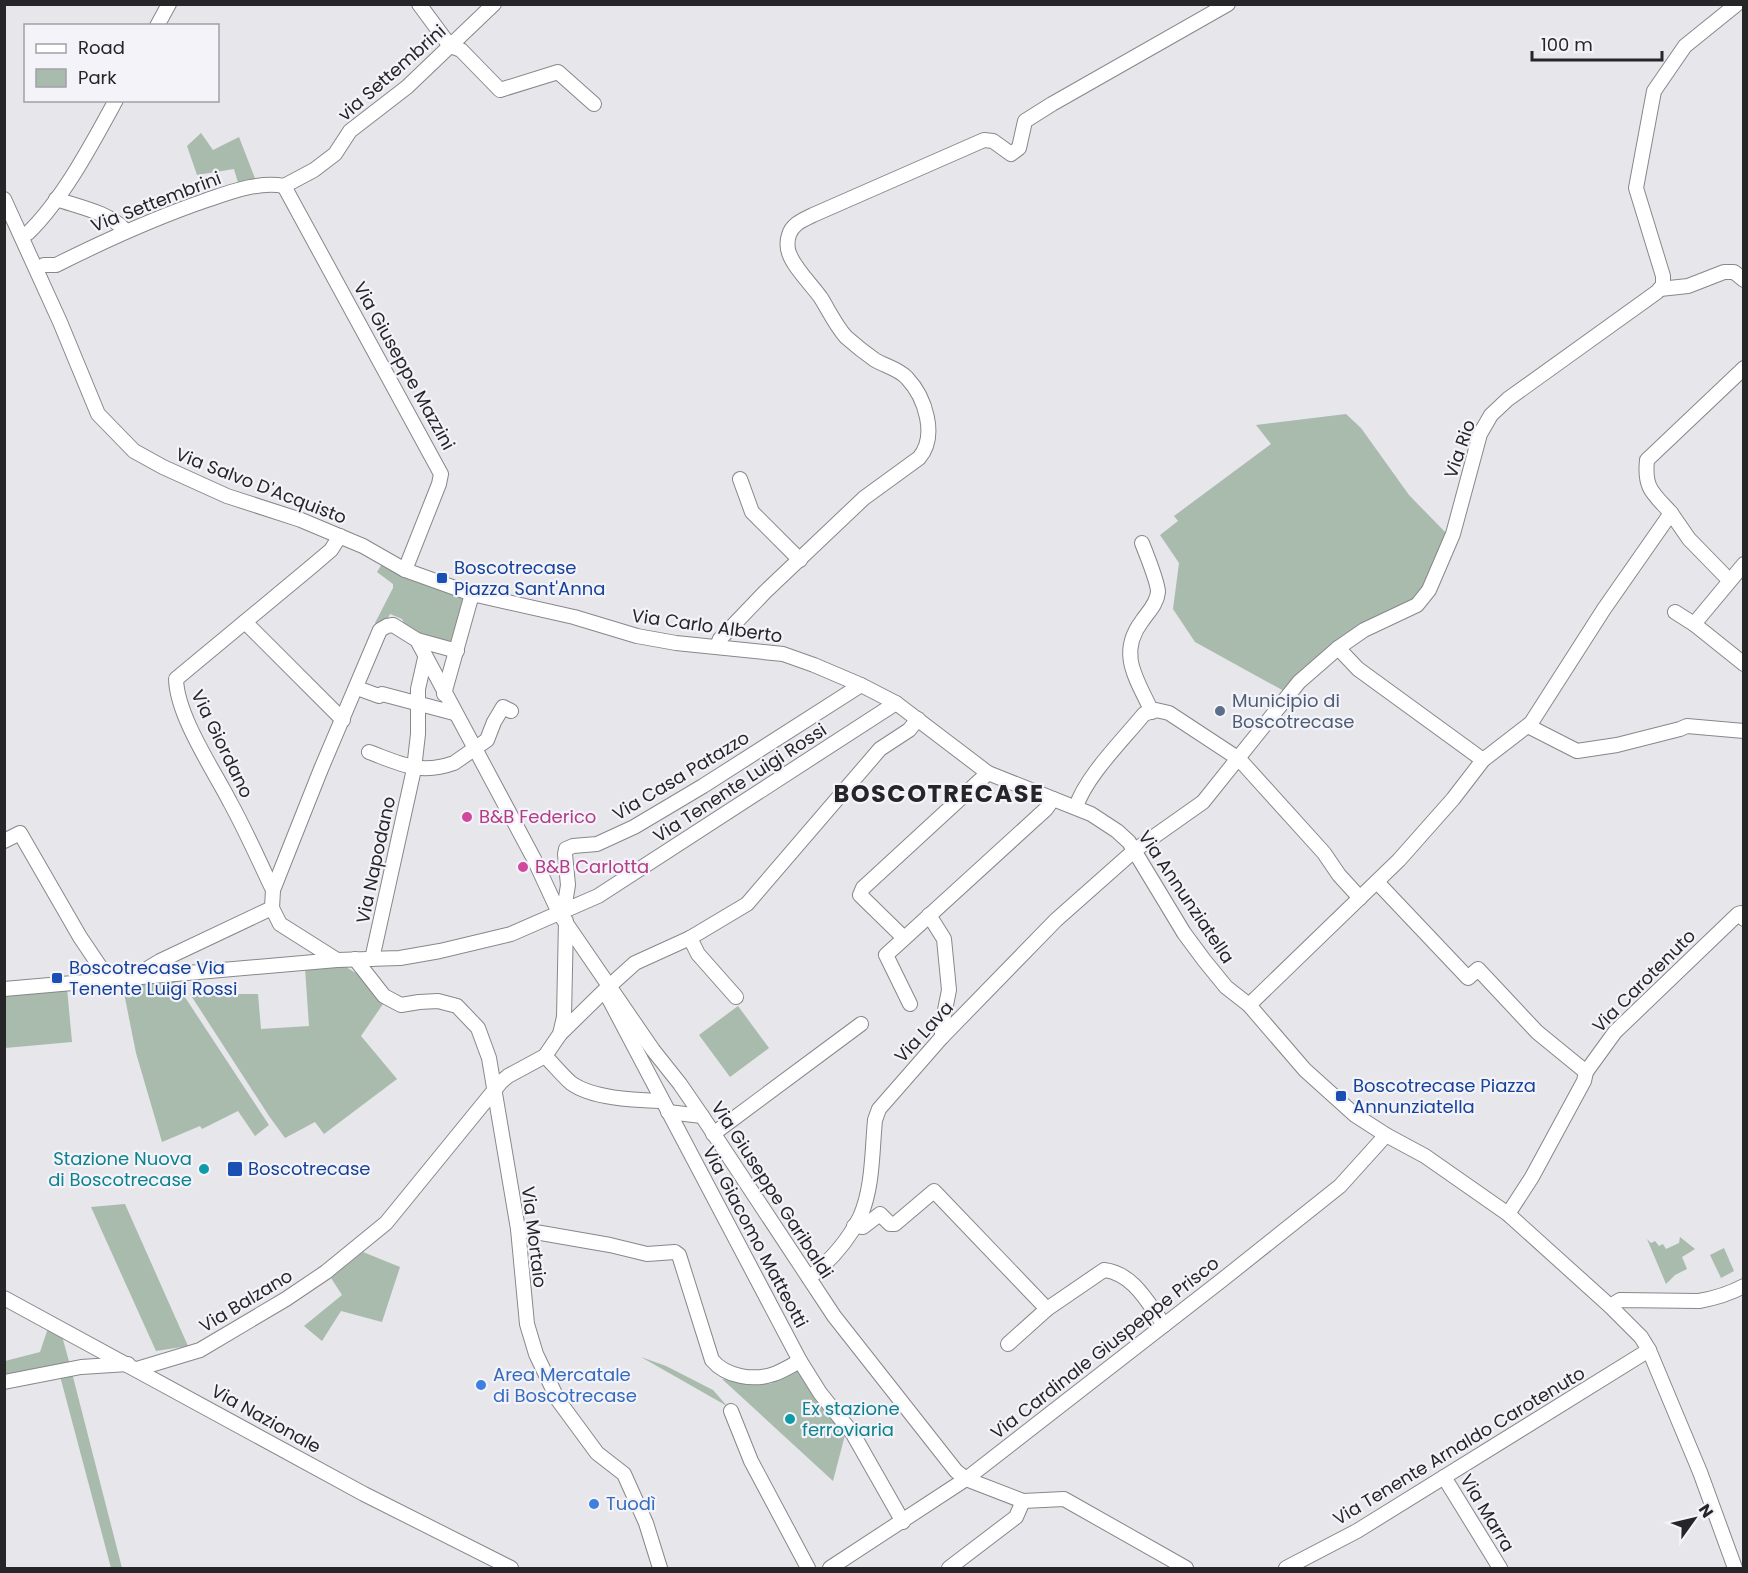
<svg xmlns="http://www.w3.org/2000/svg" width="1748" height="1573" font-family="Poppins,sans-serif">
<style>
.green{fill:#a9bbac}
.lines{fill:none;stroke-linecap:round;stroke-linejoin:round}
.minor-casing{stroke:#87878c;stroke-width:16}
.minor{stroke:#fff;stroke-width:14}
.transit-dot{fill:#1a4fb4;stroke:#f3f3f9;stroke-width:2}
.service-dot{fill:#5c6f8a;stroke:#f3f3f9;stroke-width:2}
.hotel-dot{fill:#d1479c;stroke:#f3f3f9;stroke-width:2}
.culture-dot{fill:#0f9aa8;stroke:#f3f3f9;stroke-width:2}
.shop-dot{fill:#3f7fe0;stroke:#f3f3f9;stroke-width:2}
.labels{text-anchor:middle;stroke-width:4.5;stroke-linejoin:round;paint-order:stroke}
.street-label{font-size:18px;fill:#262628;stroke:#f3f3f9}
.transit-label{font-size:18px;fill:#164399;stroke:#f3f3f9;text-anchor:start}
.service-label{font-size:18px;fill:#4e5e75;stroke:#f3f3f9;text-anchor:start}
.hotel-label{font-size:18px;fill:#b23c85;stroke:#f3f3f9;text-anchor:start}
.culture-label{font-size:18px;fill:#0d838f;stroke:#f3f3f9;text-anchor:end}
.shop-label{font-size:18px;fill:#366cbe;stroke:#f3f3f9;text-anchor:start}
.district-label{font-size:24px;font-weight:bold;letter-spacing:1.5px;fill:#262628;stroke:#f3f3f9}
</style>
<rect width="100%" height="100%" fill="#e6e6eb"/>
<g class="green">
<polygon points="201,133 213,150 239,137 256,181 239,186 234,169 197,175 187,146"/>
<polygon points="1346,414 1361,428 1409,495 1447,534 1417,598 1403,607 1365,622 1337,641 1284,691 1195,642 1173,609 1179,563 1160,535 1178,521 1174,516 1271,444 1256,425"/>
<polygon points="382,564 406,577 466,600 452,644 409,632 402,619 390,614 388,618 383,620 380,626 375,623 393,588 393,584 377,572"/>
<polygon points="343,965 362,977 383,1004 361,1036 397,1079 324,1134 315,1122 285,1138 269,1116 190,994 258,994 261,1029 309,1026 305,968"/>
<polygon points="173,979 269,1125 255,1136 238,1111 202,1129 200,1126 162,1142 136,1053 122,983"/>
<polygon points="67,988 72,1042 5,1048 4,993"/>
<polygon points="738,1006 769,1048 730,1077 699,1035"/>
<polygon points="125,1204 188,1346 156,1351 91,1207"/>
<polygon points="1680,1237 1695,1249 1682,1257 1687,1269 1675,1275 1666,1284 1647,1239 1651,1243 1655,1241 1659,1246 1663,1244 1666,1249 1679,1243"/>
<polygon points="1724,1248 1734,1271 1721,1278 1710,1255"/>
<polygon points="363,1252 400,1267 382,1322 341,1311 322,1341 304,1326 342,1295 331,1278"/>
<polygon points="48,1328 62,1336 70,1365 5,1379 5,1361 40,1352"/>
<polygon points="641,1357 666,1366 713,1390 727,1406"/>
<polygon points="799,1368 845,1435 833,1481 722,1379 770,1384"/>
<polygon points="72,1373 122,1568 111,1568 60,1376"/>
</g>
<g class="lines">
<g class="minor-casing">
<g id="minor">
<polyline points="419,4 450,46 461,50 500,90 558,72 594,104"/>
<polyline points="157,26 169,4"/>
<polyline points="284,186 441,474 439,484 405,570"/>
<polyline points="284,186 314,170 335,154 350,131 407,87 494,4"/>
<polyline points="4,199 60,322 98,414 134,451 163,467 227,496 301,520 363,546 405,570 472,594 574,617 637,636 676,643 783,654 814,665 861,685 896,703 988,773 1091,814 1117,831 1129,842 1184,933 1204,960 1226,987 1249,1005 1305,1070 1355,1115 1386,1135 1425,1156 1508,1214 1610,1306 1641,1337 1649,1350 1700,1472 1735,1568"/>
<path d="M56,199C79,207 108,212 125,230"/>
<path d="M28,233C63,199 92,144 116,100"/>
<path d="M44,265H56C104,241 152,219 204,201C228,193 257,181 284,186"/>
<polyline points="1660,289 1688,286 1724,272 1734,272 1744,280"/>
<polyline points="740,479 752,512 800,560"/>
<polyline points="1671,513 1689,539 1729,580"/>
<path d="M1142,543C1146,553 1158,583 1158,592C1157,604 1148,612 1142,621C1117,654 1137,679 1152,712"/>
<polyline points="1675,612 1694,624 1744,664"/>
<polyline points="245,622 343,720"/>
<polyline points="1694,624 1744,564"/>
<polyline points="417,640 534,859 559,913 653,1050 680,1084 702,1116 834,1316 956,1471 966,1479 1023,1501 1064,1499 1186,1568"/>
<path d="M717,646L720,639L765,592L864,498L919,458C938,436 925,397 907,378C899,369 885,366 875,360C865,353 855,345 846,337C836,326 829,311 821,298C812,285 794,268 789,253C787,248 787,240 789,235C792,224 803,220 813,215L984,140L993,141L1011,154L1019,148L1025,121L1052,104L1228,4"/>
<polyline points="1338,648 1358,669 1483,760"/>
<polyline points="357,688 379,696 382,694 454,713"/>
<polyline points="444,694 472,594"/>
<polyline points="1528,726 1577,751 1617,745 1680,729 1687,726 1744,731"/>
<path d="M369,752C401,764 420,775 454,763L487,740L494,722L503,707L511,711"/>
<path d="M1076,807C1086,776 1123,740 1144,714L1156,710L1169,713L1239,759L1324,853L1339,875L1360,898"/>
<polyline points="4,841 20,833 80,937 109,980"/>
<polyline points="1377,882 1468,978 1478,969 1537,1032 1586,1072"/>
<path d="M273,890C259,861 246,831 230,802C213,769 177,716 176,679L311,567L331,550L340,536"/>
<polyline points="564,910 568,885 565,854 566,849 573,846 597,844 634,827 703,786 861,685"/>
<polyline points="929,915 944,939 949,990 942,1025 942,1037"/>
<polyline points="690,938 698,954 736,997"/>
<polyline points="904,938 860,895 863,888 988,773"/>
<polyline points="355,959 384,996 401,1005 419,1002 438,1001 457,1006 478,1028 489,1058 518,1229 527,1324 536,1354 558,1400 597,1453 624,1474 646,1523 660,1568"/>
<polyline points="372,959 414,769 418,734 418,689 425,658"/>
<polyline points="337,960 280,924 272,908 273,890 321,769 380,630 387,626 393,625 417,640 457,651"/>
<polyline points="135,976 160,961 272,908"/>
<polyline points="4,989 337,960 400,958 440,951 511,934 598,896 896,703"/>
<polyline points="607,995 800,1361 820,1393 853,1434 903,1522"/>
<polyline points="910,1004 886,955 1046,809 1053,799"/>
<path d="M1249,1005L1399,860L1453,799L1483,760L1531,723L1604,609L1671,513C1653,493 1644,489 1647,460L1744,368"/>
<polyline points="560,1034 605,990 635,963 690,938 747,904 880,749 909,730 918,719"/>
<path d="M545,1056C554,1065 562,1075 571,1083C593,1099 636,1100 662,1101"/>
<polyline points="668,1112 702,1116"/>
<polyline points="713,1134 861,1024"/>
<polyline points="1508,1214 1532,1177 1584,1081 1586,1072 1615,1032 1738,914 1741,913 1744,919"/>
<polyline points="854,1226 863,1227 880,1214 890,1224 895,1224 934,1191 1047,1309"/>
<path d="M518,1229L610,1245L647,1254L675,1252L679,1255L712,1360C726,1377 754,1381 774,1374C783,1371 792,1365 800,1361"/>
<path d="M809,1278C829,1262 848,1241 860,1217C873,1188 872,1151 875,1120L879,1109L942,1037L1056,920L1135,850L1203,802L1299,682L1338,648L1364,630L1417,605L1429,590L1453,534L1480,434L1491,415L1508,399L1657,292L1663,285V276L1636,188L1654,91L1685,46L1737,4"/>
<polyline points="4,1298 364,1494 511,1568"/>
<path d="M1610,1306L1620,1300L1699,1301C1716,1298 1729,1294 1744,1286"/>
<path d="M1008,1344L1047,1309L1104,1270C1133,1273 1148,1303 1164,1325"/>
<polyline points="137,1369 200,1350 286,1299 326,1272 386,1223 501,1082 508,1076 545,1056 560,1034 564,1017 566,921"/>
<polyline points="4,1382 81,1367 128,1364"/>
<polyline points="731,1411 751,1461 808,1568"/>
<polyline points="1444,1477 1500,1568"/>
<polyline points="830,1568 966,1479 1222,1280 1340,1186 1386,1135"/>
<polyline points="949,1568 1016,1517 1023,1501"/>
<polyline points="1286,1568 1357,1531 1649,1350"/>
</g>
</g>
<use href="#minor" class="minor"/>
</g>
<g class="transit-dot">
<rect x="436" y="572" width="12" height="12" rx="3"/>
<rect x="51" y="972" width="12" height="12" rx="3"/>
<rect x="1335" y="1090" width="12" height="12" rx="3"/>
<rect x="227" y="1161" width="16" height="16" rx="3"/>
</g>
<circle class="service-dot" cx="1220" cy="711" r="6"/>
<g class="hotel-dot">
<circle cx="467" cy="817" r="6"/>
<circle cx="523" cy="867" r="6"/>
</g>
<g class="culture-dot">
<circle cx="204" cy="1169" r="6"/>
<circle cx="790" cy="1419" r="6"/>
</g>
<g class="shop-dot">
<circle cx="481" cy="1385" r="6"/>
<circle cx="594" cy="1504" r="6"/>
</g>
<g class="labels">
<g class="street-label">
<text transform="translate(392 73) rotate(-41)" y="6">via Settembrini</text>
<text transform="translate(156 202) rotate(-21)" y="6">Via Settembrini</text>
<text transform="translate(404 366) rotate(61)" y="6">Via Giuseppe Mazzini</text>
<text transform="translate(1460 449) rotate(-71)" y="6">Via Rio</text>
<text transform="translate(261 486) rotate(21)" y="6">Via Salvo D'Acquisto</text>
<text transform="translate(707 626) rotate(8)" y="6">Via Carlo Alberto</text>
<text transform="translate(222 744) rotate(64)" y="6">Via Giordano</text>
<text transform="translate(681 776) rotate(-31)" y="6">Via Casa Patazzo</text>
<text transform="translate(740 783) rotate(-33)" y="6">Via Tenente Luigi Rossi</text>
<text transform="translate(376 860) rotate(-78)" y="6">Via Napodano</text>
<text transform="translate(1186 897) rotate(56)" y="6">Via Annunziatella</text>
<text transform="translate(1644 981) rotate(-45)" y="6">Via Carotenuto</text>
<text transform="translate(924 1032) rotate(-47)" y="6">Via Lava</text>
<text transform="translate(772 1190) rotate(57)" y="6">Via Giuseppe Garibaldi</text>
<text transform="translate(534 1237) rotate(83)" y="6">Via Mortaio</text>
<text transform="translate(755 1237) rotate(62)" y="6">Via Giacomo Matteotti</text>
<text transform="translate(246 1301) rotate(-31)" y="6">Via Balzano</text>
<text transform="translate(1105 1348) rotate(-38)" y="6">Via Cardinale Giuspeppe Prisco</text>
<text transform="translate(266 1419) rotate(29)" y="6">Via Nazionale</text>
<text transform="translate(1459 1446) rotate(-31)" y="6">Via Tenente Arnaldo Carotenuto</text>
<text transform="translate(1487 1513) rotate(59)" y="6">Via Marra</text>
</g>
<g class="transit-label">
<text x="454" y="574">Boscotrecase<tspan x="454" dy="21">Piazza Sant'Anna</tspan></text>
<text x="69" y="974">Boscotrecase Via<tspan x="69" dy="21">Tenente Luigi Rossi</tspan></text>
<text x="1353" y="1092">Boscotrecase Piazza<tspan x="1353" dy="21">Annunziatella</tspan></text>
<text x="248" y="1175">Boscotrecase</text>
</g>
<g class="service-label">
<text x="1232" y="707">Municipio di<tspan x="1232" dy="21">Boscotrecase</tspan></text>
</g>
<g class="hotel-label">
<text x="479" y="823">B&amp;B Federico</text>
<text x="535" y="873">B&amp;B Carlotta</text>
</g>
<g class="culture-label">
<text x="192" y="1165">Stazione Nuova<tspan x="192" dy="21">di Boscotrecase</tspan></text>
<text x="802" y="1415" text-anchor="start">Ex stazione<tspan x="802" dy="21">ferroviaria</tspan></text>
</g>
<g class="shop-label">
<text x="493" y="1381">Area Mercatale<tspan x="493" dy="21">di Boscotrecase</tspan></text>
<text x="606" y="1510">Tuodì</text>
</g>
<g class="district-label">
<text x="939" y="802">BOSCOTRECASE</text>
</g>
</g>
<rect width="1748" height="1573" fill="none" stroke="#262628" stroke-width="12"/>
<rect x="24" y="24" width="195" height="78" fill="#f3f3f9" stroke="#a1a1a5" stroke-width="1.5"/>
<rect x="36" y="44" width="30" height="9" fill="#ffffff" stroke="#a1a1a5" stroke-width="1.5"/>
<text x="78" y="54" font-size="18" fill="#262628">Road</text>
<rect x="36" y="69" width="30" height="18" fill="#a9bbac" stroke="#a1a1a5" stroke-width="1.5"/>
<text x="78" y="84" font-size="18" fill="#262628">Park</text>
<g transform="translate(1694 1519) rotate(56)" stroke="#f3f3f9" stroke-width="4.5" paint-order="stroke">
<path d="M0-4.5L10 22L0 15L-10 22Z" fill="#262628"/>
<text y="-9" font-size="16" font-weight="bold" text-anchor="middle" fill="#262628">N</text>
</g>
<path d="M1532 51v9h130v-9" fill="none" stroke="#262628" stroke-width="3"/>
<text x="1541" y="51" font-size="18" fill="#262628" stroke="#f3f3f9" stroke-width="4.5" paint-order="stroke">100 m</text>
</svg>
